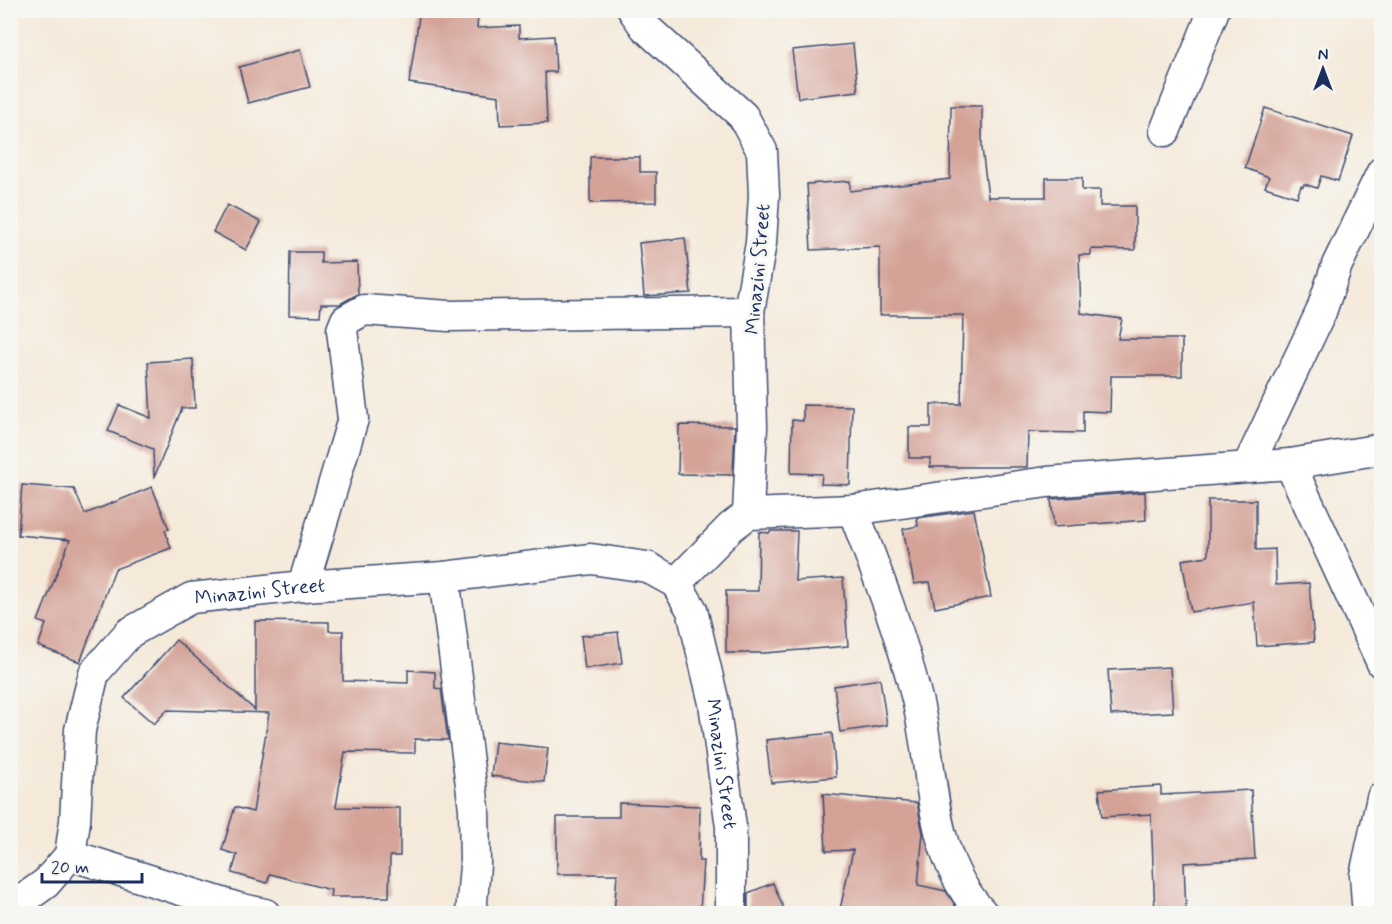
<svg xmlns="http://www.w3.org/2000/svg" width="1392" height="924" font-family="Mynerve,sans-serif">
<style>
.building{fill:#d4a297}
.lines{fill:none;stroke-linecap:round;stroke-linejoin:round}
.minor-casing{stroke:#3c4b71;stroke-width:33}
.minor{stroke:#fff;stroke-width:30}
.labels{text-anchor:middle;stroke-width:6;stroke-linejoin:round;paint-order:stroke}
.street-label{font-size:20px;fill:#1b2f5e;stroke:#f6f6f2}
</style>
<rect width="100%" height="100%" fill="#f6f6f2"/>
<filter id="ink" filterUnits="userSpaceOnUse"><feTurbulence type="fractalNoise" baseFrequency=".0167" numOctaves="2"/><feDisplacementMap in="SourceGraphic" scale="12" xChannelSelector="R" yChannelSelector="G"/><feConvolveMatrix kernelMatrix="1 2 1 2 8 2 1 2 1" color-interpolation-filters="sRGB"/></filter>
<filter id="wash" filterUnits="userSpaceOnUse"><feTurbulence type="fractalNoise" baseFrequency=".008" numOctaves="4" result="noise"/><feDisplacementMap in="SourceGraphic" scale="24" xChannelSelector="R" yChannelSelector="G"/><feGaussianBlur stdDeviation="1.35" result="paint"/><feColorMatrix in="noise" values="0 0 0 0 0 0 0 0 0 0 0 0 0 0 0 0 0 1.4 0 .05"/><feComposite in="paint" operator="in"/></filter>
<g filter="url(#wash)">
<rect width="100%" height="100%" fill="#f5eada"/>
<g id="blocks">
<g class="building">
<polygon points="420,10 442,10 478,16 477,28 519,26 519,38 554,36 556,72 545,72 547,123 500,125 499,96 409,83"/>
<polygon points="853,44 858,91 798,98 792,50"/>
<polygon points="300,50 310,87 248,103 239,67"/>
<polygon points="951,106 982,106 982,148 988,197 1046,197 1046,178 1082,178 1082,190 1100,190 1100,206 1135,206 1135,250 1091,249 1091,255 1079,255 1081,313 1122,319 1118,339 1182,339 1182,376 1111,376 1110,412 1083,411 1083,433 1028,432 1027,467 930,467 930,458 909,458 909,427 931,427 931,404 961,404 963,315 880,315 880,247 811,250 807,184 850,181 850,191 950,179"/>
<polygon points="1265,108 1353,136 1338,181 1321,176 1317,188 1304,184 1303,187 1301,186 1297,197 1265,187 1269,177 1245,168"/>
<polygon points="590,157 640,157 640,172 656,172 656,202 590,203"/>
<polygon points="227,205 261,222 246,250 213,232"/>
<polygon points="685,238 691,293 644,296 639,243"/>
<polygon points="290,252 321,252 321,263 357,262 358,294 340,304 321,304 320,316 289,315"/>
<polygon points="193,359 195,408 182,408 154,478 153,449 108,431 119,405 151,418 148,362"/>
<polygon points="803,405 852,406 850,485 821,484 822,474 791,473 792,420 803,421"/>
<polygon points="679,425 735,426 733,475 678,474"/>
<polygon points="22,485 74,489 85,514 152,487 169,529 165,530 171,548 115,569 80,662 38,646 46,624 38,621 70,540 18,535"/>
<polygon points="1145,492 1146,520 1054,527 1051,499"/>
<polygon points="1208,500 1256,500 1256,550 1275,549 1276,585 1309,583 1314,642 1257,646 1254,602 1191,612 1182,560 1208,556"/>
<polygon points="974,510 991,597 935,608 930,582 914,584 903,529 918,526 917,518"/>
<polygon points="770,531 797,531 795,581 843,578 848,646 765,653 726,653 726,591 758,591 759,532 769,533"/>
<polygon points="255,621 329,622 329,631 343,631 343,681 408,683 408,670 435,672 435,688 441,689 448,740 415,739 415,753 345,752 336,807 400,808 400,856 390,856 389,897 330,897 331,890 270,874 267,883 232,873 237,855 222,850 235,807 253,812 269,713 167,710 154,724 124,698 176,640 255,710"/>
<polygon points="618,632 622,663 585,669 581,636"/>
<polygon points="1170,667 1173,712 1111,715 1108,670"/>
<polygon points="880,679 887,725 840,732 834,686"/>
<polygon points="832,733 836,777 771,783 766,740"/>
<polygon points="495,742 548,748 544,782 491,776"/>
<polygon points="1161,786 1161,795 1251,790 1255,859 1184,863 1186,914 1155,914 1151,814 1102,817 1099,790"/>
<polygon points="823,794 917,803 923,833 918,885 946,891 961,914 839,914 853,850 826,851"/>
<polygon points="619,803 700,806 699,861 703,861 700,912 672,911 672,914 614,914 617,874 557,874 557,817 619,817"/>
<polygon points="773,883 786,914 748,914 748,893"/>
</g>
</g>
</g>
<g filter="url(#ink)">
<use href="#blocks" fill-opacity="0" stroke="#3c4b71" stroke-width="1.5"/>
<g class="lines">
<g class="minor-casing">
<g id="minor">
<polyline points="633,10 645,27 743,116 762,151 764,195 761,243 749,312 752,427 748,514 731,527 676,583"/>
<polyline points="1165,131 1214,10"/>
<polyline points="1290,464 1382,663"/>
<polyline points="1248,466 1321,312 1337,265 1382,172"/>
<path d="M853,510C876,571 900,631 916,695C936,771 925,851 983,914"/>
<polyline points="748,514 853,510 1047,482 1290,464 1382,449"/>
<polyline points="444,577 474,808 475,865 471,914"/>
<polyline points="303,586 353,419 342,330 346,320 364,310 449,316 749,312"/>
<polyline points="70,855 238,908 265,914"/>
<path id="s1" d="M10,909L46,883L70,855L75,821L80,730L94,673L129,633L191,598L303,586L444,577L591,559L647,567L676,583L692,610L714,703L731,827V914"/>
<polyline points="1374,914 1367,903 1365,875 1382,798"/>
</g>
</g>
<use href="#minor" class="minor"/>
</g>
</g>
<g class="labels">
<g class="street-label">
<text transform="translate(757 269) rotate(-85)" y="7">Minazini Street</text>
<text dy="7" stroke="none"><textPath href="#s1" startOffset="459">Minazini Street</textPath></text>
<text dy="7" stroke="none"><textPath href="#s1" startOffset="1070">Minazini Street</textPath></text>
</g>
</g>
<rect width="1392" height="924" fill="none" stroke="#f6f6f2" stroke-width="36"/>
<g transform="translate(1323 69)" stroke="#f6f6f2" stroke-width="4.5" paint-order="stroke">
<path d="M0-4.5L10 22L0 15L-10 22Z" fill="#1b2f5e"/>
<text y="-9" font-size="16" font-weight="bold" text-anchor="middle" fill="#1b2f5e">N</text>
</g>
<path d="M42 873v9h100v-9" fill="none" stroke="#1b2f5e" stroke-width="3"/>
<text x="51" y="873" font-size="18" fill="#1b2f5e" stroke="#f6f6f2" stroke-width="4.5" paint-order="stroke">20 m</text>
</svg>
